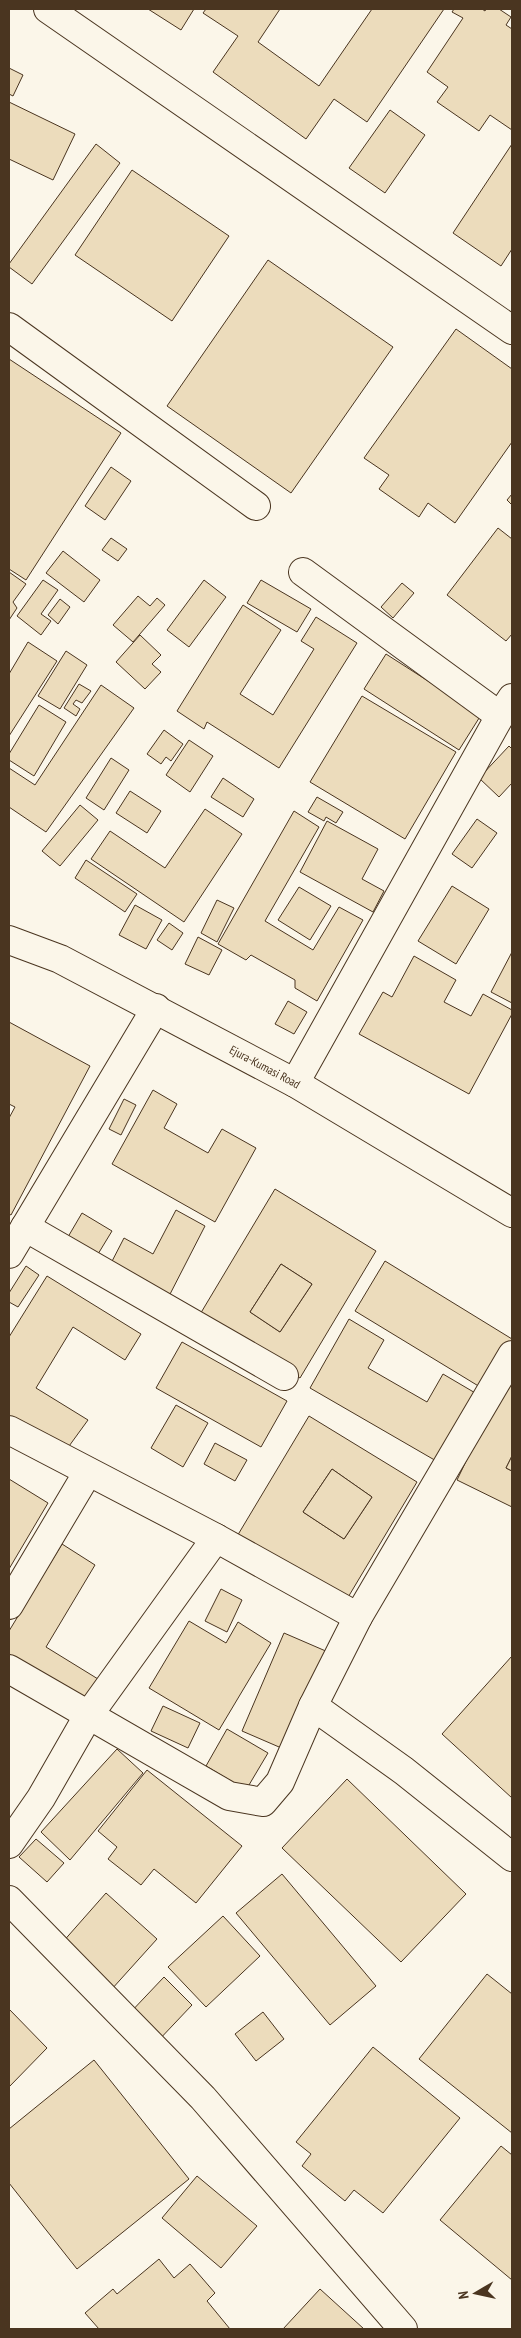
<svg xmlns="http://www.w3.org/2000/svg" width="521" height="2338" font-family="'PT Sans Narrow',sans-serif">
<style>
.building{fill:#ecdcbc;stroke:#4a3520;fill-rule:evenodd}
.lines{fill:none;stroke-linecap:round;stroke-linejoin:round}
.minor-casing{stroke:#4a3520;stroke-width:30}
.primary-casing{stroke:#4a3520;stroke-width:30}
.minor{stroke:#fbf6e9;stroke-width:28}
.primary{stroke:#fbf6e9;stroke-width:28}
.labels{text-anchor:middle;stroke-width:4;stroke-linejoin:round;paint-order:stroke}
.street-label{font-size:12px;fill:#4a3520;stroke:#fbf6e9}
</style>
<rect width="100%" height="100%" fill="#fbf6e9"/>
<g class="building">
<polygon points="148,9 194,9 181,30"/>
<polygon points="206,9 280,9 258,42 319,86 372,9 444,9 367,122 334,99 306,139 213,72 238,36 203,13"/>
<polygon points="454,9 482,9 485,11 486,9 499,9 511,17 506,25 512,29 512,130 490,115 479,131 437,102 448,87 427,72 463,18 452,12"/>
<polygon points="9,68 23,75 13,96 9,94"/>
<polygon points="9,102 75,134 53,180 9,159"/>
<polygon points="390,110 425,135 385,193 349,168"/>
<polygon points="96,144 120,163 32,284 9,267 9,264"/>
<polygon points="512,144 512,249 501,266 453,233"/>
<polygon points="132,170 229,236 172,321 75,255"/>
<polygon points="268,260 393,347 291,493 167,406"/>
<polygon points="456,329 512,369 512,442 455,523 428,503 419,517 379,489 389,475 364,458"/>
<polygon points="9,359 121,433 26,580 9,569"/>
<polygon points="111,467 131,481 105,520 85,506"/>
<polygon points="512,494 512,505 507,500"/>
<polygon points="498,528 512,539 512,634 506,641 447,595"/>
<polygon points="111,538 127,549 118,561 102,550"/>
<polygon points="63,551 100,580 84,602 46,573"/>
<polygon points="9,572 26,584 13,602 17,608 9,620"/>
<polygon points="43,580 58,590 41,614 51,621 41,635 17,616"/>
<polygon points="204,580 226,597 189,647 167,630"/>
<polygon points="261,580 311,609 297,632 247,603"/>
<polygon points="402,583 414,593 393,618 381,607"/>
<polygon points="138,596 150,606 157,598 165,605 133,642 113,625"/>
<polygon points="60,599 70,607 58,624 48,615"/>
<polygon points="243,605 281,630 240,694 273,715 314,649 301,641 316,617 357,643 279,768 207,722 204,729 177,711"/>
<polygon points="140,635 161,655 152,664 161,672 145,689 116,662"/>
<polygon points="28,642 57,661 9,736 9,674"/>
<polygon points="66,651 87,665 60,709 38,696"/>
<polygon points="386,654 481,715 459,750 364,689"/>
<polygon points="79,684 91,691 82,703 76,700 73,704 80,709 76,716 64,708"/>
<polygon points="101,685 134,708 46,832 9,807 9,768 35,785"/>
<polygon points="362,696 456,752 405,839 310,782"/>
<polygon points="39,705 66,722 34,776 9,760 9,754"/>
<polygon points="164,730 183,744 171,761 166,757 161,764 147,754"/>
<polygon points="189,740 213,756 190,792 166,775"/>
<polygon points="509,746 512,749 512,783 499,797 479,778"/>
<polygon points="111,758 129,770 104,810 86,798"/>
<polygon points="223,778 254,799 243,817 211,797"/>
<polygon points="130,791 161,811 147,833 116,813"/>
<polygon points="317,797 343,812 336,823 326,817 324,821 308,812"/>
<polygon points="80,805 98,820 60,866 42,851"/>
<polygon points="205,809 242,834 184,922 91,859 110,831 165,868"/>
<polygon points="294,811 319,827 265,921 313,950 339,907 363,920 317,1001 295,988 295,980 251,955 246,960 218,944"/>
<polygon points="477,819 497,833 472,868 452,854"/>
<polygon points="327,821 378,849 362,879 384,891 373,912 300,872"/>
<polygon points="86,860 137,894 125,912 75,878"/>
<polygon points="452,886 489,909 456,964 418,941"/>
<polygon points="299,887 331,906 310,940 278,920"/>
<polygon points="217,900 234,908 217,942 201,933"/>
<polygon points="135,905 162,920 146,949 119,935"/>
<polygon points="169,923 183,933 172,950 157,940"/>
<polygon points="198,937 222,950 209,975 185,964"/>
<polygon points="512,952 512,1003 491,992"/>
<polygon points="414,956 456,980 444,1002 471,1016 483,994 512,1010 512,1014 469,1094 359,1034 383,992 392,997"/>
<polygon points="288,1001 307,1012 294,1034 275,1024"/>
<polygon points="9,1022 90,1066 11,1215 9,1214 9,1118 15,1107 9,1104"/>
<polygon points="153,1090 177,1104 164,1128 208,1153 222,1129 256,1148 215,1222 112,1164"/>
<polygon points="124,1099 136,1105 121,1135 109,1129"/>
<path d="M275,1189L376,1251L300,1378L199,1316ZM281,1264L312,1284L280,1332L250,1312Z"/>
<polygon points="176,1210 205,1226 167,1300 108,1269 124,1238 153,1254"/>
<polygon points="82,1213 112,1231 95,1259 65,1242"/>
<polygon points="385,1261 512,1339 512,1344 485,1390 355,1311"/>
<polygon points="281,1264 312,1284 280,1332 250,1312"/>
<polygon points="26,1266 39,1275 18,1307 9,1302 9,1293"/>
<polygon points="47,1276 141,1334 125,1360 73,1327 36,1388 88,1420 64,1453 9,1421 9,1337"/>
<polygon points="349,1319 384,1340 368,1368 427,1402 443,1374 477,1394 438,1462 310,1388"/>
<polygon points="182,1342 287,1401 261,1447 156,1388"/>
<polygon points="512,1366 512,1456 506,1468 512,1471 512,1507 457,1480"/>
<polygon points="176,1405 208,1423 183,1467 151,1448"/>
<path d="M309,1416L417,1482L344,1604L236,1538ZM332,1469L372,1497L344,1539L303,1512Z"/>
<polygon points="215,1443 247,1460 235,1481 204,1464"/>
<polygon points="512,1456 512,1471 506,1468"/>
<polygon points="332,1469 372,1497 344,1539 303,1512"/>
<polygon points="9,1479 48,1503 9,1569"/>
<polygon points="62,1544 95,1565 46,1647 98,1679 84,1701 9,1654 9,1631"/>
<polygon points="221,1589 242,1600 227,1632 205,1621"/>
<polygon points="189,1621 226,1643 238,1622 271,1643 219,1730 149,1688"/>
<polygon points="284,1633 328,1652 286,1750 242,1731"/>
<polygon points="512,1656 512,1798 442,1734"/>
<polygon points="163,1706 200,1723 188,1748 151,1731"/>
<polygon points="227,1729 268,1753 246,1790 206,1766"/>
<polygon points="117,1749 143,1773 70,1860 41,1832"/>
<polygon points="147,1770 242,1846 196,1903 154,1869 141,1885 108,1859 117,1847 98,1831"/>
<polygon points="347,1779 466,1894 401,1962 282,1848"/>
<polygon points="36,1839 64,1863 47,1882 19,1857"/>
<polygon points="282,1874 376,1986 330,2025 236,1913"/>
<polygon points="106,1893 157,1939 111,1990 61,1944"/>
<polygon points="223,1916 260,1956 206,2007 168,1967"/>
<polygon points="487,1974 512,1994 512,2133 419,2059"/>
<polygon points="164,1977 192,2005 156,2043 127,2016"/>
<polygon points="9,2009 47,2048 9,2087"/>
<polygon points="263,2012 284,2039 256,2061 235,2034"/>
<polygon points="373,2047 460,2118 383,2213 354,2190 345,2201 302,2166 311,2154 296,2142"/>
<polygon points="94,2060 189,2179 77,2269 9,2183 9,2129"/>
<polygon points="501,2146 512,2155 512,2280 440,2220"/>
<polygon points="197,2176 257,2226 221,2268 162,2218"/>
<polygon points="159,2259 174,2278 190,2264 215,2293 207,2301 230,2329 99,2329 85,2313 113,2289 117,2294"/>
<polygon points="320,2289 364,2329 283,2329"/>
</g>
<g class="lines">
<g class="minor-casing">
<g id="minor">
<polyline points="48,9 512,330"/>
<polyline points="9,327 256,506"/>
<polyline points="303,572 500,716"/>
<polyline points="295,1083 500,716 512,698"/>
<polyline points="25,1227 284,1376"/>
<polyline points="9,1254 156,1008"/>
<polyline points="9,1430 216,1538 358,1617"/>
<polyline points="9,1605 88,1472"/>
<polyline points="9,1669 229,1796 263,1802 280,1782 313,1706 358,1617 512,1355"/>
<polyline points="313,1706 404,1771 512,1857"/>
<polyline points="9,1844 41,1798 88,1716 216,1538"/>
<polyline points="9,1900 203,2098 403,2329"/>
</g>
</g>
<g class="primary-casing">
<g id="primary">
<path id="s1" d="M9,940L60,959L295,1083L512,1213"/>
</g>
</g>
<use href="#minor" class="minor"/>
<use href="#primary" class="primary"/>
</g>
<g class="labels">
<g class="street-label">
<text dy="4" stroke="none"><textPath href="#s1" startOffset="286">Ejura-Kumasi Road</textPath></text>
</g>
</g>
<rect width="521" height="2338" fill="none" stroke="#4a3520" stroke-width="20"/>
<g transform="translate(476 2293) rotate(261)" stroke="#fbf6e9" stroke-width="4" paint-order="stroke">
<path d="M0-4L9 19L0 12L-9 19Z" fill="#4a3520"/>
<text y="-8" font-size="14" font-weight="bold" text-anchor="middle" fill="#4a3520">N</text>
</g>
</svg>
